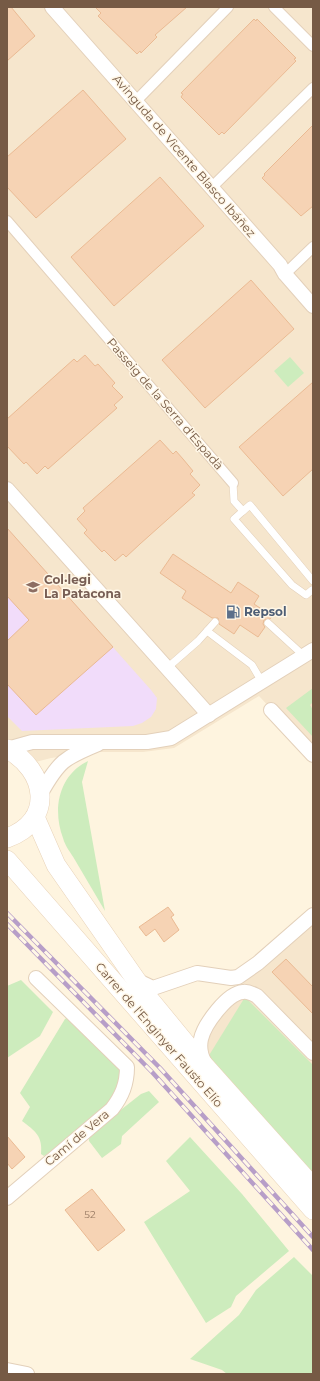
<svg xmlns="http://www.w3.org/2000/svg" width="320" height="1381" font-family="Montserrat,sans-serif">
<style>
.residential{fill:#f6e6cd}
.education{fill:#f1dcfa}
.green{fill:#cdecbd}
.building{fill:#f6d3b4;stroke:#eaba93}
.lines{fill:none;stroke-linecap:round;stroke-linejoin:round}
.service-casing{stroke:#e3d0ba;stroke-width:8}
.pedestrian-casing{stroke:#e3d0ba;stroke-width:12}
.minor-casing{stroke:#e3d0ba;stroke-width:16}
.secondary-casing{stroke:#e8d2b8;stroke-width:20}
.service{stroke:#fff;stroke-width:7}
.pedestrian{stroke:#fff;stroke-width:10}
.minor{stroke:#fff;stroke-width:14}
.secondary{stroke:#fff;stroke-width:19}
.rail-casing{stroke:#b79ec8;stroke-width:4.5}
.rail{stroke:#fff7e7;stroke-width:3;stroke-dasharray:9;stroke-linecap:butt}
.labels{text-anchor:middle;stroke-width:3;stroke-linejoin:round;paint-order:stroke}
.number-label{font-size:10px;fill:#967861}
.street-label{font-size:12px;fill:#765a45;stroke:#fff7e7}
.education-label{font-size:12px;font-weight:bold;fill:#785e54;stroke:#fff7e7;text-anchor:start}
.service-label{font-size:12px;font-weight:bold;fill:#4e5e75;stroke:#fff7e7;text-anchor:start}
</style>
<rect width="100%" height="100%" fill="#fef4df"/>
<g class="residential">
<polygon points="7,7 313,7 313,754 259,696 174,748 143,752 97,752 51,758 28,764 7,749"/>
<polygon points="313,915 313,1187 202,1059 205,1029 224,1002 258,964"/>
</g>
<polygon class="education" points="7,528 151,690 157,698 156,709 151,717 142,723 133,726 22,731 7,716"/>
<g class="green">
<polygon points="290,357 304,373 288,387 274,371"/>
<polygon points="313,688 313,702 310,705 313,710 313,737 286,708"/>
<path d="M88,761L82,782L105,911C95,894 85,877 75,860C71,853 65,846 63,838C52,809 59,775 88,761Z"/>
<polygon points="21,980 53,1012 40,1036 7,1058 7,986"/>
<polygon points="245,997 313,1065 313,1175 208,1057"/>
<path d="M68,1017L121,1069C120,1080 119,1089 113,1098C101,1116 63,1143 44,1156L41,1154C43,1136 35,1131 22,1121L30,1107L20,1093L65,1019Z"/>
<polygon points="149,1091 159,1102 122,1136 121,1144 102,1158 89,1141 89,1135 141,1094"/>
<polygon points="190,1137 242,1194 289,1251 236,1296 231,1307 206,1323 144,1222 190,1191 166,1161"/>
<polygon points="294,1257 313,1276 313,1374 227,1374 222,1370 190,1359 239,1315 256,1290"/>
</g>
<g class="building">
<polygon points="7,7 11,7 35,36 7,61"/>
<polygon points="95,7 187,7 155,35 157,37 141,53 140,51 137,54 98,16 101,13"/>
<polygon points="254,19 256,21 257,19 296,58 294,59 296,61 224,134 222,132 219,135 181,97 183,94 181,93"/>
<polygon points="83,90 126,139 36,218 7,187 7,157"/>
<polygon points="313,125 313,206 301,216 262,178 265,175 264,174"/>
<polygon points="160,177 204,226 114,306 71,257"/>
<polygon points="251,280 294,329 205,408 162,360"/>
<polygon points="85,355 95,366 98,364 115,383 112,386 123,397 114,405 117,408 48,469 45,466 37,474 26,462 24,464 7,446 7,419 74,359 77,362"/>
<polygon points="313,382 313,469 283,496 239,447"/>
<polygon points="160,440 173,454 176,451 183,459 193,471 190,474 200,485 192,493 195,495 140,544 126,557 123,554 115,561 104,550 102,552 84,533 87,530 77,519 85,511 83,508"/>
<polygon points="7,528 113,647 36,715 7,684 7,641 29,620 7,596"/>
<polygon points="173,554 231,593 238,582 259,596 254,604 272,616 270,619 264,620 263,624 265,627 258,637 240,625 234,634 219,624 218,618 212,618 182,598 186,591 160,573"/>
<polygon points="168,907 174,915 171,917 179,930 164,942 155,929 146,936 139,927"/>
<polygon points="286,959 313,987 313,1014 272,972"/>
<polygon points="7,1136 25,1157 12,1169 7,1163"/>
<polygon points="92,1189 125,1230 98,1251 65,1210"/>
</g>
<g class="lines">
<g class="service-casing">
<g id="service">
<polyline points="233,483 234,501 243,511 250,505 313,581"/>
<polyline points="243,511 234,519 292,585 306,595 312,590"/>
<polyline points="268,623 304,656"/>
<polyline points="207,631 252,665 262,682"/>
<polyline points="167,668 198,641 215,622"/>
</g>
</g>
<g class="pedestrian-casing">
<g id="pedestrian">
<polyline points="274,7 313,46"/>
<polyline points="136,101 228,7"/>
<polyline points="212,187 313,88"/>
<polyline points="7,221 233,483"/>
<polyline points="285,274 313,247"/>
</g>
</g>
<g class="minor-casing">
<g id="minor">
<polyline points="52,7 280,265 285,274 313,306"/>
<polyline points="7,489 209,715"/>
<polyline points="271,710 313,755"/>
<polyline points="7,749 32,742 147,742 171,738 313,650"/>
<path d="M41,793C59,761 64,758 98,744"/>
<polyline points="136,980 153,988 197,973 231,978 238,977 258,963 313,915"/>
<path d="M205,1063C201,1056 199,1048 201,1039C204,1025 227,993 243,992C248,991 253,994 257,996L313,1053"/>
<path d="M7,1198L112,1109C122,1096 127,1084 127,1067L36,978"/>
<polyline points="7,1370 27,1374"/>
</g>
</g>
<g class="secondary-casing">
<g id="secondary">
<path d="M7,749C47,770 55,821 7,838"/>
<polyline points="35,817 56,865 150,1000 196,1056 313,1187"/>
<polyline points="7,860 313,1210"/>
</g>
</g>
<use href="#service" class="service"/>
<use href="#pedestrian" class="pedestrian"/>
<use href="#minor" class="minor"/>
<use href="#secondary" class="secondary"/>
<g class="rail-casing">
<g id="rail">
<polyline points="7,913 160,1068 313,1237"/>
<polyline points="7,924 152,1072 313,1250"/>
</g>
</g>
<use href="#rail" class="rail"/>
</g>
<defs>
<g id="school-bare" transform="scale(1.08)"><path d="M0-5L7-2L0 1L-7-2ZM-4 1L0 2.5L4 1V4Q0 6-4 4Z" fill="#8d6e63" stroke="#fff7e7" stroke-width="2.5" paint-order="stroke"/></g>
<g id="fuel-bare" transform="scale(1.08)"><path d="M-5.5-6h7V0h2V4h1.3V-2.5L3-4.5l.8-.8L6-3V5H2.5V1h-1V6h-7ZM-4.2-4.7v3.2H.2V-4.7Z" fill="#5c6f8a" stroke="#fff7e7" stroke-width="2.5" paint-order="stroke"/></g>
</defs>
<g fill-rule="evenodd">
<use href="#school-bare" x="33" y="587"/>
<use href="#fuel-bare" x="233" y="612"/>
</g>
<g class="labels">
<g class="number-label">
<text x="90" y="1218">52</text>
</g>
<g class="street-label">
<text transform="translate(184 156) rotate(49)" y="4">Avinguda de Vicente Blasco Ibáñez</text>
<text transform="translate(165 404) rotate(49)" y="4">Passeig de la Serra d'Espadà</text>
<text transform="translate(159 1035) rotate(49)" y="4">Carrer de l'Enginyer Fausto Elío</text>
<text transform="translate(77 1138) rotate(-40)" y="4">Camí de Vera</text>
</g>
<g class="education-label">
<text x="44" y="584">Col·legi<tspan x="44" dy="14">La Patacona</tspan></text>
</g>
<g class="service-label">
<text x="244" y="616">Repsol</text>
</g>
</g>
<rect width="320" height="1381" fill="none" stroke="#765a45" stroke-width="16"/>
</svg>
